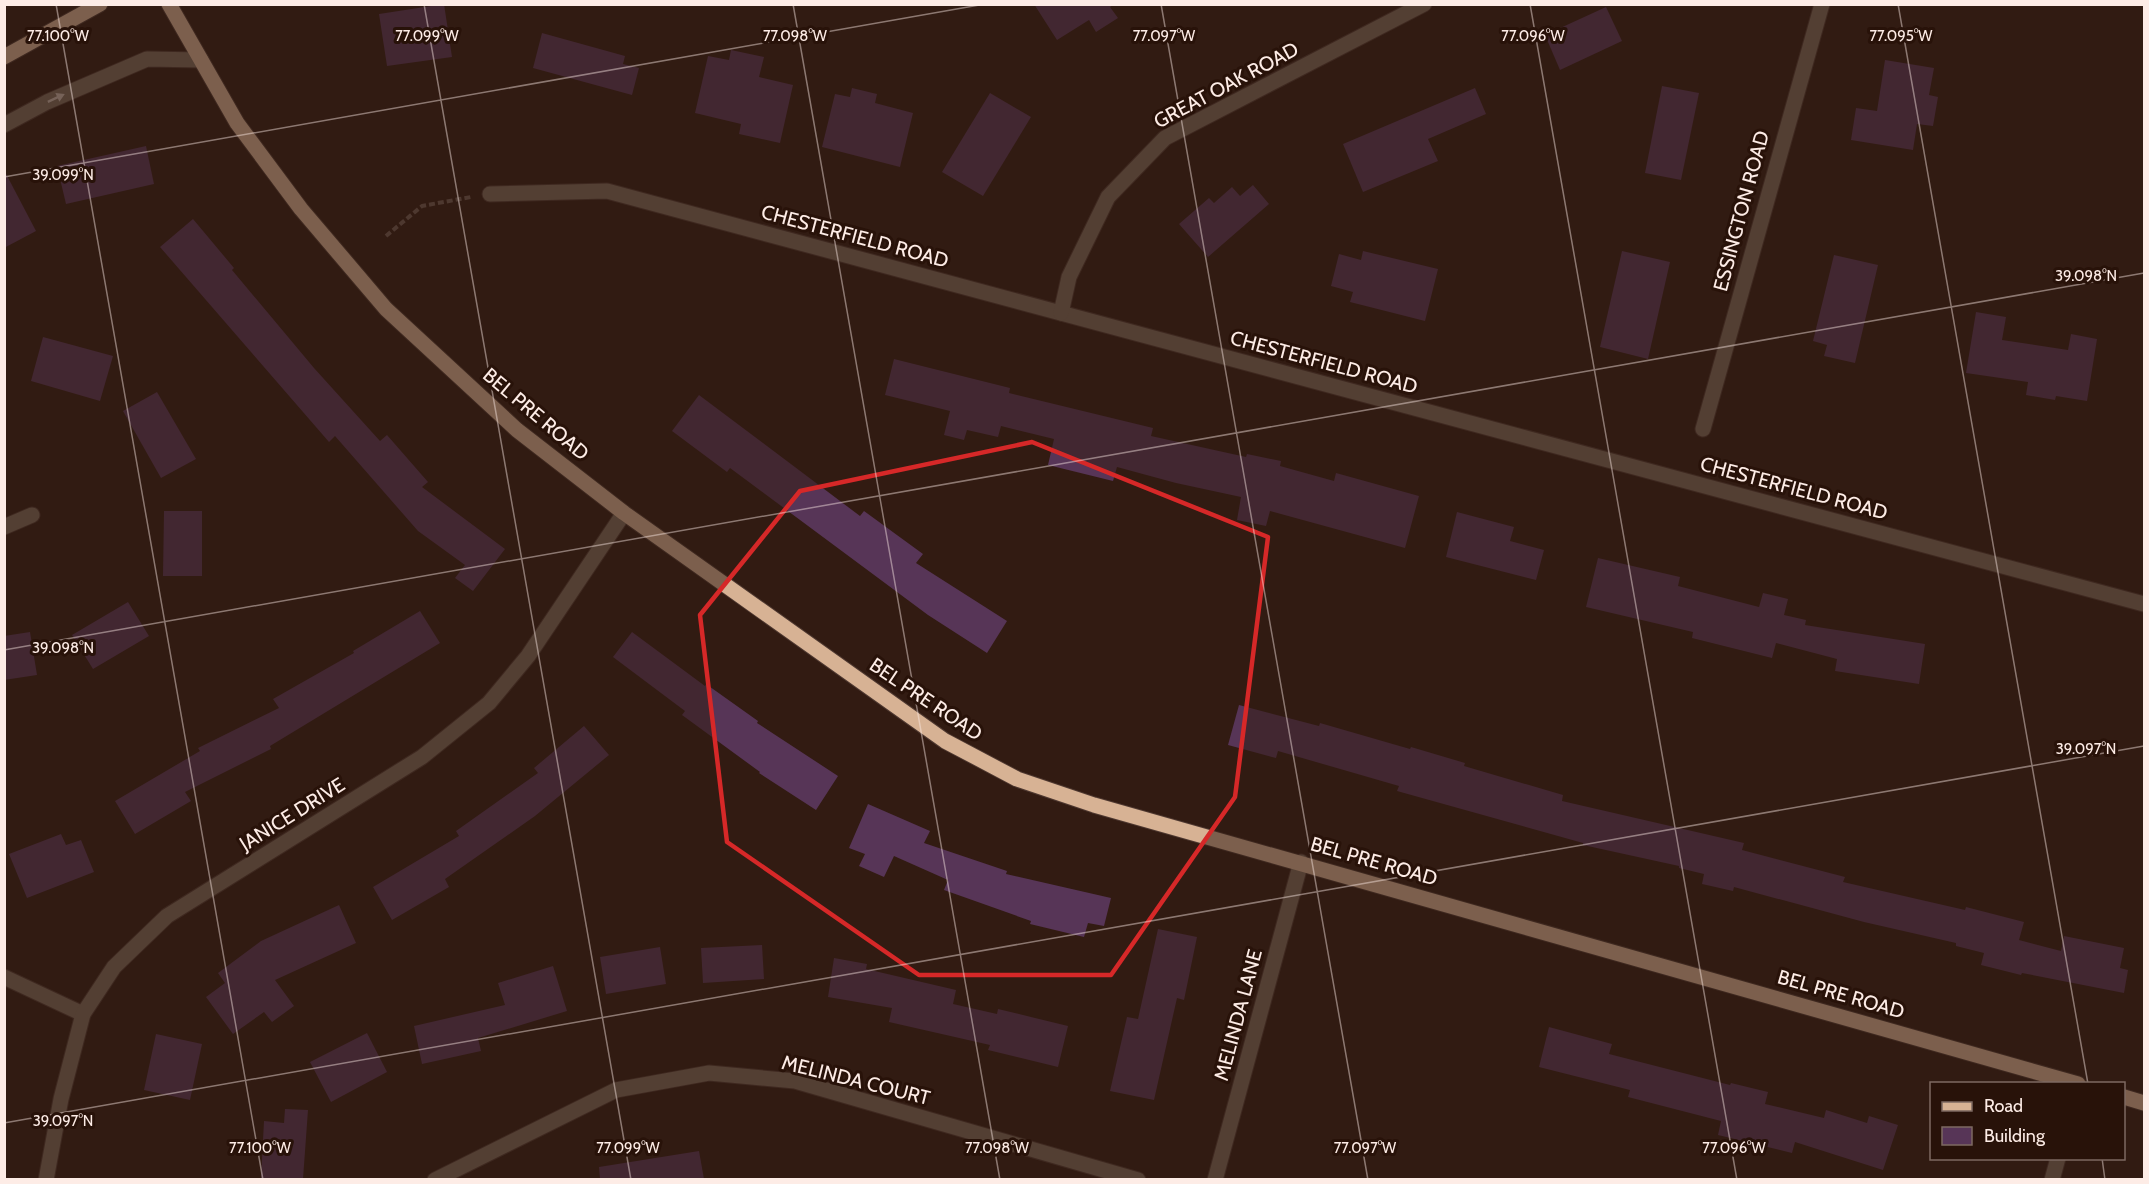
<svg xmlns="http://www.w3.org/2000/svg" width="2149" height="1184" font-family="Cabin,sans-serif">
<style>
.building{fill:#573557}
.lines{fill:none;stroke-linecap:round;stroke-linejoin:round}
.minor-casing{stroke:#4e3830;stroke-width:17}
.major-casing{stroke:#4e3830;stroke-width:17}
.path{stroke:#705b53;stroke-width:4;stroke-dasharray:6 3;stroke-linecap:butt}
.minor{stroke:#7c6a5b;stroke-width:15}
.major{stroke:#d7b294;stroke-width:15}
.oneway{fill:#c9b8ae}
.marked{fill:none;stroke:#d62828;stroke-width:4.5;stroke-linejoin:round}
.ticks{fill:none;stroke:#fdece6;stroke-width:1.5;stroke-opacity:0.45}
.labels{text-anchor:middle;stroke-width:6;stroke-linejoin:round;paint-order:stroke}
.street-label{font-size:20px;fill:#fdece6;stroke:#281209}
.ticks-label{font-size:15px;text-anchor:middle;fill:#fdece6;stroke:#281209;stroke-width:6;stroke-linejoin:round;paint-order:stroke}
</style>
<rect width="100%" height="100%" fill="#321b12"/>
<g class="building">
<polygon points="444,4 452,57 387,66 379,14"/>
<polygon points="1034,4 1114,4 1110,7 1118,18 1096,32 1089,20 1057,40"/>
<polygon points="1606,7 1622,41 1560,70 1545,35"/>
<polygon points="542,33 625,56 623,64 639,68 632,95 533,68"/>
<polygon points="731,50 764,57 759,77 793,85 780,143 739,134 741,124 695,113 708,56 729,60"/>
<polygon points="1885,60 1934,68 1929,95 1938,97 1933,126 1917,124 1913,150 1851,140 1856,108 1877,111"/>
<polygon points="1662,86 1699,93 1681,180 1645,173"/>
<polygon points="852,88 877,94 875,103 913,113 900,167 822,147 835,94 850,97"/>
<polygon points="1475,88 1486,114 1428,139 1438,161 1363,192 1343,144"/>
<polygon points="990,93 1031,117 983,196 942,172"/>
<polygon points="146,146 154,184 66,204 57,166"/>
<polygon points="4,170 36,231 4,248"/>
<polygon points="1253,185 1269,204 1208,257 1179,224 1209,198 1214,203 1232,187 1240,196"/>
<polygon points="193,219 234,268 232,270 314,368 380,441 387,435 428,482 422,487 505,549 473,591 455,578 465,565 418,531 335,436 329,442 160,247"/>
<polygon points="1363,251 1438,269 1425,321 1350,302 1353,292 1331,286 1339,254 1361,260"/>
<polygon points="1622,251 1670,262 1648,359 1600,347"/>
<polygon points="1834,255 1878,265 1855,363 1824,356 1827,345 1813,341"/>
<polygon points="1976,312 2006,317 2002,340 2068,350 2071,334 2097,339 2087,401 2056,396 2055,400 2026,395 2028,382 1966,373"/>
<polygon points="43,337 113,356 100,401 31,381"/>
<polygon points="894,359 1010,388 1009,393 1153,428 1151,436 1246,457 1247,454 1281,461 1280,466 1334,481 1336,473 1419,496 1405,548 1270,511 1266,526 1237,520 1241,497 1176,483 1117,467 1113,481 1048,465 1054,439 1001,426 998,437 967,430 964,440 944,435 950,411 885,395"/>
<polygon points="157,392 196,459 161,478 123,411"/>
<polygon points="699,395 860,516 864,511 923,554 916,563 1007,621 987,653 928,615 730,468 727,472 672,431"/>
<polygon points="164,511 202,511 202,576 163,576"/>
<polygon points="1457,512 1514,527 1510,541 1544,550 1536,580 1446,557"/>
<polygon points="1598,558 1680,577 1678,586 1759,607 1763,593 1788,599 1784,615 1806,620 1805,625 1925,644 1919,684 1835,671 1837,659 1776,643 1772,658 1692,638 1693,632 1586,607"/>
<polygon points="128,602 149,636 93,669 72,635"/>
<polygon points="420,611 440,643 270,746 271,749 185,792 191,801 135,834 115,801 200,751 198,748 279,708 273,699 354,653 353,651"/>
<polygon points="30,632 37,675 4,680 4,636"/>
<polygon points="632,632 705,686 706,684 758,721 757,723 838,776 816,810 759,773 760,772 682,715 685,711 613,657"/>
<polygon points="1239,705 1319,726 1320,723 1410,749 1411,747 1465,763 1464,766 1563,795 1562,801 1744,843 1742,850 1845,877 1843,882 1965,910 1966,907 2024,922 2019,940 2061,951 2064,936 2124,948 2120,968 2128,970 2124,993 2022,973 2021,975 1981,965 1984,953 1956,946 1956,943 1864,922 1734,887 1733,891 1702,884 1704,874 1679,868 1679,866 1583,845 1583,843 1397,791 1399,786 1278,751 1276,758 1228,745"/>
<polygon points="584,726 609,755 535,816 445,879 449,887 392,920 373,887 459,836 456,831 538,773 534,768"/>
<polygon points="868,804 930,831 924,843 1007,871 1006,874 1111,898 1104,926 1088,923 1084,937 1030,924 1031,921 944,890 948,880 894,856 884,877 859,866 865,854 849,848"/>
<polygon points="61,834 66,845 81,840 94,872 27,898 9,854"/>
<polygon points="339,905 356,943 275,980 294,1006 272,1022 264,1012 233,1034 206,997 225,983 218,973 261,941"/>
<polygon points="1158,929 1197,937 1184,1000 1177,998 1154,1100 1110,1091 1127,1017 1138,1019"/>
<polygon points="762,945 764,979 703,983 701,948"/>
<polygon points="660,947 666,984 606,994 600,957"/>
<polygon points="834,958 867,964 866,969 956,990 953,1004 997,1014 998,1009 1068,1026 1058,1067 988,1050 990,1045 889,1022 892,1008 828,997"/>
<polygon points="553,966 567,1011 478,1038 481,1051 422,1064 414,1026 505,1005 498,983"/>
<polygon points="1549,1027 1612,1044 1609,1054 1730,1085 1731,1083 1768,1092 1765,1104 1824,1118 1826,1110 1867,1123 1869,1116 1898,1125 1883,1170 1795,1142 1792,1153 1718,1135 1721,1121 1628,1097 1630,1090 1539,1067"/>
<polygon points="367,1033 387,1072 331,1102 310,1062"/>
<polygon points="156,1034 202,1044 190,1100 144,1090"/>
<polygon points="285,1109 308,1110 303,1179 261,1179 264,1121 284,1123"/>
<polygon points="699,1151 704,1179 600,1179 599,1167"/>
</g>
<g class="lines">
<g class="minor-casing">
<g id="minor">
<polyline points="4,125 47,102 147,59 201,60"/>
<polyline points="490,194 607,191 2144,604"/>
<polyline points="1061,313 1069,277 1108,197 1165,138 1424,4"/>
<polyline points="1703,429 1822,4"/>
<polyline points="4,527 32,515"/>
<polyline points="4,977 83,1014"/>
<polyline points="46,1180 61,1099 83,1014 114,967 167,916 422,757 489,703 528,656 624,513"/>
<polyline points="435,1180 616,1090 709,1073 795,1081 1138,1180"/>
<polyline points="1215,1180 1301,862"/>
<polyline points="2052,1180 2058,1158"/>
</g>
</g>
<g class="major-casing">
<g id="major">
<polyline points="169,4 237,123 301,209 386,309 517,430 624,513 945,741 1017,779 1094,805 2078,1084"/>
<polyline points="4,57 100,4"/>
<polyline points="2124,1097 2144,1103"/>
</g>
</g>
<polyline class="path" points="386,236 422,206 471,197"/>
<use href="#minor" class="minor"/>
<use href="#major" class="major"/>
</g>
<defs><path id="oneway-solid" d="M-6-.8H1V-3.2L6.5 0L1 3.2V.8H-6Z" transform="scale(1.5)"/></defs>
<use class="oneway" href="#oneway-solid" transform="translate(56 98) rotate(-25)"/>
<path d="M0 0H2149V1184H0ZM1032,442L1268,537L1235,797L1111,975H919L727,842L700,615L800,491Z" fill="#321b12" fill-opacity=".55" fill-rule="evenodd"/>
<path class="marked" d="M1032,442L1268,537L1235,797L1111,975H919L727,842L700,615L800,491Z"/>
<path class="ticks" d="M56,4L263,1180M424,4L631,1180M793,4L1000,1180M1161,4L1368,1180M1530,4L1737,1180M1898,4L2088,1084M4,177L985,4M4,650L2144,273M4,1123L2144,746M2102,1158L2105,1180"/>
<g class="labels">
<g class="street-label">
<text transform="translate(1226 85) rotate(-28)" y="7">GREAT OAK ROAD</text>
<text transform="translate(1741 211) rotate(-75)" y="7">ESSINGTON ROAD</text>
<text transform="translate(855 236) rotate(15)" y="7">CHESTERFIELD ROAD</text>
<text transform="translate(1324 362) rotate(15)" y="7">CHESTERFIELD ROAD</text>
<text transform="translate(536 414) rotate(40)" y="7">BEL PRE ROAD</text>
<text transform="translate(1794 488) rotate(15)" y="7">CHESTERFIELD ROAD</text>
<text transform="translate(926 699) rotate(34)" y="7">BEL PRE ROAD</text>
<text transform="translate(292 814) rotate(-32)" y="7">JANICE DRIVE</text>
<text transform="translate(1374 861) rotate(16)" y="7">BEL PRE ROAD</text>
<text transform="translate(1841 994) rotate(16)" y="7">BEL PRE ROAD</text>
<text transform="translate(1238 1015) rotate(-75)" y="7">MELINDA LANE</text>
<text transform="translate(856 1080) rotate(14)" y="7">MELINDA COURT</text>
</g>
</g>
<g class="ticks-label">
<text x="58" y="41">77.100°W</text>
<text x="427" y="41">77.099°W</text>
<text x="795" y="41">77.098°W</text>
<text x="1164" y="41">77.097°W</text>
<text x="1533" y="41">77.096°W</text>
<text x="1901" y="41">77.095°W</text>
<text x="63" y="180">39.099°N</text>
<text x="2086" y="281">39.098°N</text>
<text x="63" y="653">39.098°N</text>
<text x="2086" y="754">39.097°N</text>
<text x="63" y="1126">39.097°N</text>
<text x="260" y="1153">77.100°W</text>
<text x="628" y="1153">77.099°W</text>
<text x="997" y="1153">77.098°W</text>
<text x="1365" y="1153">77.097°W</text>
<text x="1734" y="1153">77.096°W</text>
</g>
<rect width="2149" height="1184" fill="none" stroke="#fdece6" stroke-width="12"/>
<rect x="1930" y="1082" width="195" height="78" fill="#281209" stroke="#7d6961" stroke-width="1.5"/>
<rect x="1942" y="1102" width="30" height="9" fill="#d7b294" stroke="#7d6961" stroke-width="1.5"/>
<text x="1984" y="1112" font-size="18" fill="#fdece6">Road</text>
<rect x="1942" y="1127" width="30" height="18" fill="#573557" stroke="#7d6961" stroke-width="1.5"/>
<text x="1984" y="1142" font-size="18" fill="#fdece6">Building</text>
</svg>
